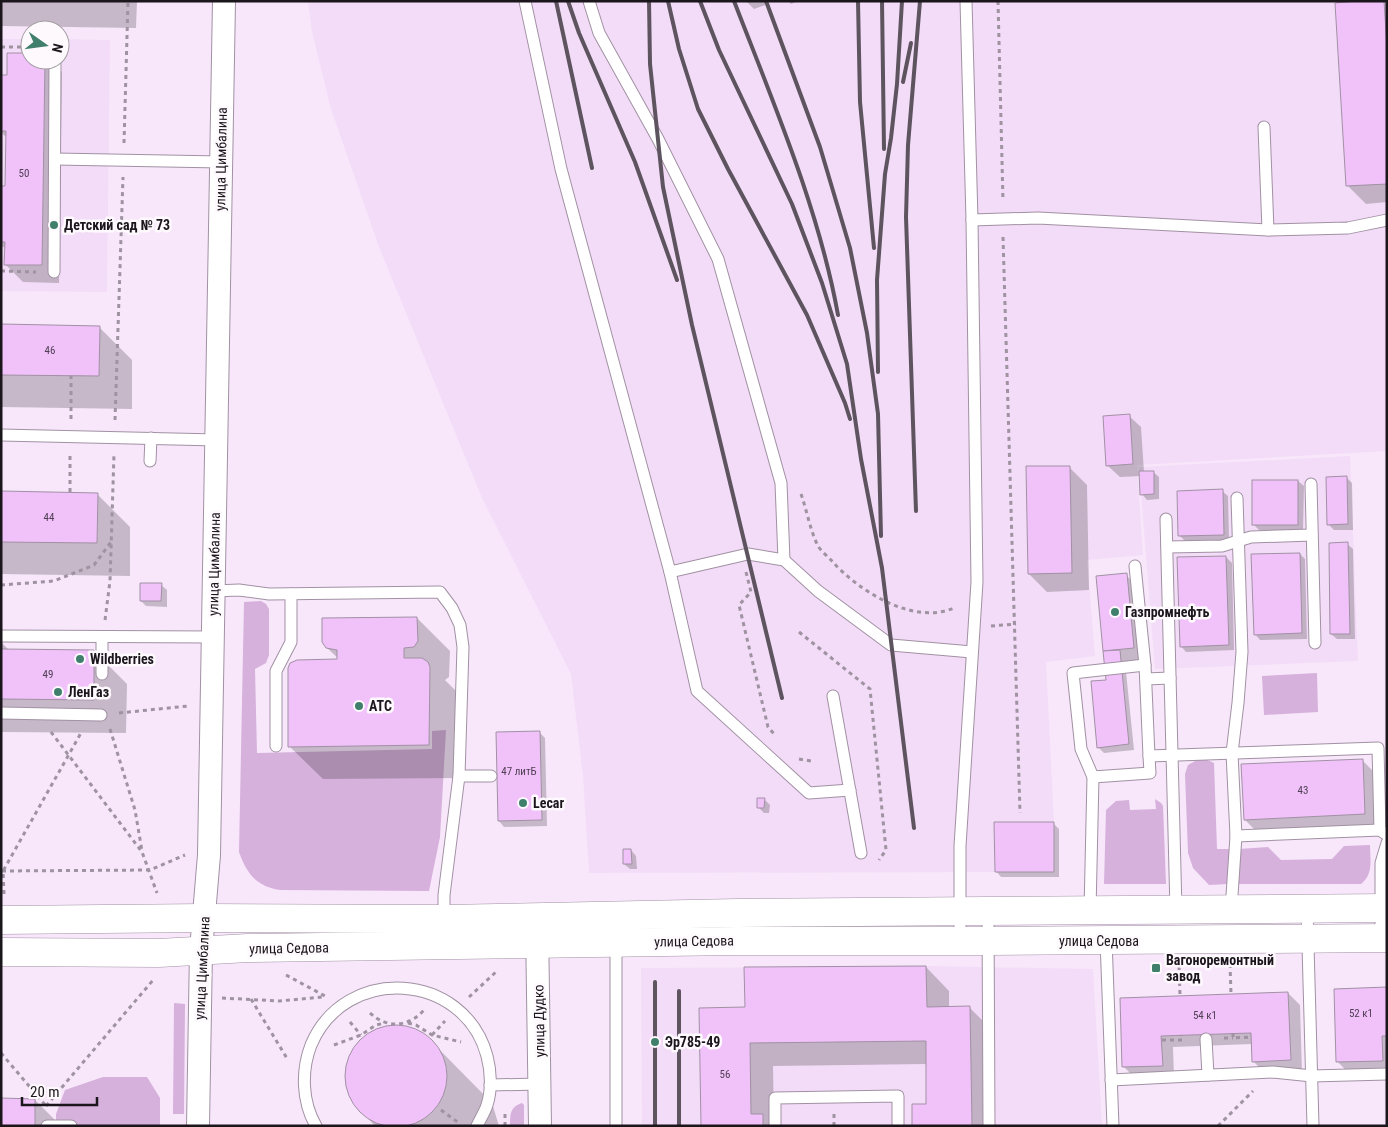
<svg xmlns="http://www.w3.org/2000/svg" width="1388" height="1127" font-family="'Roboto Condensed',sans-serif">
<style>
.built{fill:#f3dcf7}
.green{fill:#d6b1dc}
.shadow{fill:#0003}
.building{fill:#f1c2fa;stroke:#a191a4}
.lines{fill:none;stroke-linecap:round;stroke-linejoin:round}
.lane-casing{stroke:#a191a3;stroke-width:13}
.street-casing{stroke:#a191a3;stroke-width:24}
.secondary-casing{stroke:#a191a3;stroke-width:29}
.path{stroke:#9f92a1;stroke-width:3;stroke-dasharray:4 4;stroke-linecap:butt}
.lane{stroke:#fff;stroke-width:11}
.street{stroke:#fff;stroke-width:22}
.secondary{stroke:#fff;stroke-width:28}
.rail{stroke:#5d545f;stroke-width:4}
.poi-dot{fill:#407f6c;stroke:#fdf9fd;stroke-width:2}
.labels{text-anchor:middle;stroke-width:5;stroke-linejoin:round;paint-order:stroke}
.number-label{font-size:11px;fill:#504054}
.street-label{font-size:14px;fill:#1b151c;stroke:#fdf9fd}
.poi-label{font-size:14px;font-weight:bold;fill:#1b151c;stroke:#fdf9fd;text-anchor:start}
</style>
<rect width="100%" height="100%" fill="#f8e7fb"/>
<g class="built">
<polygon points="308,1 1387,1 1387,451 1137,465 1143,555 1087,560 1095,656 1046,662 1054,822 1054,872 589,873 583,776 571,674 482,498 379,247 331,109 312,32"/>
<polygon points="1,39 30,39 30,60 60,60 60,39 110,40 107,292 1,291"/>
<polygon points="1350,456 1358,661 1155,669 1139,467"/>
<polygon points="926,966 1093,969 1102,1126 642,1126 641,968"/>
</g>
<g class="green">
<path d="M261,601L266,604L269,609V655L266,663L255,669L257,753L432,749V731L446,730L440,837L429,891L280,890C256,886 247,874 239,852L244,602Z"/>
<polygon points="1317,673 1318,712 1264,715 1262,676"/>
<polygon points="1205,759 1214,763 1217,849 1231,849 1228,884 1209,885 1193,868 1188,853 1185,774 1188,765 1197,760"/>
<polygon points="1155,799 1161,803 1163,806 1166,884 1104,884 1106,810 1116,801 1129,800 1130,810 1156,809"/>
<path d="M1370,845C1370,859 1374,874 1361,884H1236L1239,849L1268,847L1281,860L1332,859L1344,846Z"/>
<polygon points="174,1003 185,1004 184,1114 173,1114"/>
<polygon points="103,1077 147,1077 160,1098 160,1126 56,1126 56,1114 65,1090"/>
<path d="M522,1103L524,1105V1126H510C510,1114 510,1107 522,1103Z"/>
</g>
<g class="shadow">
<polygon points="1,1 137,1 136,28 1,26"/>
<polygon points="746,1 768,1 768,4 754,9"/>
<polygon points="788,1 798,1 791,4"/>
<polygon points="1384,1 1387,4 1387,202 1366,204 1348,186 1337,4"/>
<polygon points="30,54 30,60 50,60 62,72 59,283 23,282 5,264 6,249 1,245 1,187 6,187 7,138 1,132 1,77 8,77"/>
<polygon points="1,326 99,327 132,360 132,409 1,407"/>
<polygon points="1129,416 1141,427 1144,472 1153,472 1159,477 1159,499 1147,500 1142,494 1141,476 1120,477 1108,466"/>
<polygon points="1069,467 1087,485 1089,590 1047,592 1029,574"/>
<polygon points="1346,477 1352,483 1353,530 1334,530 1329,525"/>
<polygon points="1298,481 1304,486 1303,530 1259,530 1253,524"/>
<polygon points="1222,491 1228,496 1229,540 1185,541 1179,535"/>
<polygon points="1,493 97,494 130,527 130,576 1,574"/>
<polygon points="1347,544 1353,549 1355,639 1337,639 1331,634"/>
<polygon points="1300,554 1305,559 1307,639 1260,640 1255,634"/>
<polygon points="1226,557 1232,563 1234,650 1186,652 1181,646"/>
<polygon points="1126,575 1138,587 1145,660 1125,662 1134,750 1104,753 1098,747 1107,681 1098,577"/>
<polygon points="161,585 167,590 167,607 146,606 141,601"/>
<polygon points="417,618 450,651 449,677 445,680 461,696 462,778 323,779 289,746 340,660 327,648"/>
<polygon points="1,642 9,650 94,651 127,684 126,733 1,732"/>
<polygon points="539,732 545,738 547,826 504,827 499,821"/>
<polygon points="1362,760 1380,778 1383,832 1263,838 1245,820"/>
<polygon points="764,799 770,805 769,813 764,813 758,807"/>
<polygon points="1053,823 1059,829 1059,877 1001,877 996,871"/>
<polygon points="631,850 636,856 637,869 630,869 624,864"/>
<polygon points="926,967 949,991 949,1008 970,1008 993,1031 994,1126 913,1126 927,1105 927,1064 773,1066 774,1126 702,1126 746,1008"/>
<polygon points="1387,989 1387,1079 1355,1080 1338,1062"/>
<polygon points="1288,993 1300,1005 1302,1072 1265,1073 1253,1061 1252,1044 1173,1047 1174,1077 1135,1078 1123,1066 1121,999"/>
<polygon points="387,1027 407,1027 425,1035 492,1103 499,1126 375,1126 353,1102 346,1084 347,1065 355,1047 369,1034"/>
<polygon points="35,1100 61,1126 1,1126"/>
</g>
<g class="building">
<polygon points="1358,1 1384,1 1387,48 1387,184 1346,186 1335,3"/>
<polygon points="7,53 30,53 30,60 45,60 42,265 4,265 5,242 1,242 1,186 5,186 6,131 1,131 1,75 7,75"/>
<polygon points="1,324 100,326 99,376 1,375"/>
<polygon points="1130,414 1133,464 1106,466 1103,416"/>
<polygon points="1026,466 1070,466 1072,573 1028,574"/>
<polygon points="1139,471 1154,471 1154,494 1140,495"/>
<polygon points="1347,476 1348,524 1327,525 1326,477"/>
<rect x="1252" y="480" width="46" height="45"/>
<polygon points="1223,489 1224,535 1178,536 1177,491"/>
<polygon points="1,491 98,493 97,543 1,542"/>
<polygon points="1348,542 1350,634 1330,634 1329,543"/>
<polygon points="1300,553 1302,633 1254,635 1251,554"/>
<polygon points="1226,556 1229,645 1180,647 1177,557"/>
<polygon points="1127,573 1134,648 1103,651 1096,576"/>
<polygon points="140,583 162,583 161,601 140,601"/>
<polygon points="417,617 418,641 414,647 404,648 404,658 422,658 428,662 430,667 429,745 288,747 288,668 290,663 297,660 337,659 337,650 326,648 322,642 322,618"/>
<polygon points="1,641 2,649 94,650 94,700 1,699"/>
<polygon points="1120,650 1129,744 1097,748 1091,681 1106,680 1103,651"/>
<polygon points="540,731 542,820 498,821 496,732"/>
<polygon points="1363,759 1365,814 1244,820 1241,764"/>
<polygon points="757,798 765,798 764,808 757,808"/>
<polygon points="994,822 1054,822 1054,872 995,872"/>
<polygon points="623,849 631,849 632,864 623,864"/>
<polygon points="926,966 927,1007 970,1006 972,1126 912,1126 912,1104 926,1104 926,1041 750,1043 751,1114 763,1114 763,1126 701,1126 699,1008 745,1007 744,967"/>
<polygon points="1387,987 1387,1036 1382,1036 1383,1061 1336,1062 1334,989"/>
<polygon points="1288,992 1291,1060 1252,1062 1251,1033 1161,1036 1163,1066 1122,1067 1120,998"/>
<circle cx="396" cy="1076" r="51"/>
<polygon points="1,1098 35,1099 35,1126 1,1126"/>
</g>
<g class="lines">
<g class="lane-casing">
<g id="lane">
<polyline points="525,1 561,169 670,572 697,691 809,793 850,790"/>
<polyline points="589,1 599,33 658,139 718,259 781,483 784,560"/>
<polyline points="1264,127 1268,230"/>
<polyline points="55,159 221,162"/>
<polyline points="972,220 1038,218 1268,230 1348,228 1387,220"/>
<polyline points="54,272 55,60"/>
<polyline points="1,435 217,440"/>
<polyline points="150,461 151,438"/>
<polyline points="1311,484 1315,643"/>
<polyline points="1166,519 1176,910"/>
<polyline points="1167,547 1222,546 1251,537 1312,535"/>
<polyline points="1135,566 1145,665 1149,756 1378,748 1380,830"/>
<polyline points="670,572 748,554 784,560 818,591 891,645 972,652"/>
<polyline points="214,591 239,590 269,594 440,592 452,608 460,625 463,647 459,776 444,895 444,919"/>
<polyline points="1,636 213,637"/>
<polyline points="102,674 102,637"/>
<polyline points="1146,679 1170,678"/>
<polyline points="833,696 861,853"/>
<polyline points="1,713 101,715"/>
<polyline points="276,746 276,671 291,642 291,594"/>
<polyline points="459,776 491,776"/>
<polyline points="1093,777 1150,773 1149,756"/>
<polyline points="1236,836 1380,830 1387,835"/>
<polyline points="1307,909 1313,1126"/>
<polyline points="1231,910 1236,836 1232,753 1238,703 1242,652 1237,498"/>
<polyline points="1090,911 1093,777 1081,749 1073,673 1145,665"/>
<polyline points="988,912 989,1126"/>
<polyline points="1381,938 1381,863 1387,843"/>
<polyline points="1106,940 1113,1126"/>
<polyline points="960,941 960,846 977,582 972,220 966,1"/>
<polyline points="1206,1039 1208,1075"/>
<polyline points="1111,1080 1273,1072 1312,1076 1387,1074"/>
<polyline points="490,1085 540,1084"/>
<polyline points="47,1126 71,1126"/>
<path d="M316,1126C302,1102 301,1071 311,1045C345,964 464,971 487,1056C491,1071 492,1090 487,1105C485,1112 480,1119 477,1126"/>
<polyline points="616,1126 616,942"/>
<polyline points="775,1126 775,1098 898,1096 898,1126"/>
</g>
</g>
<g class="street-casing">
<g id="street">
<polyline points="537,927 540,1126"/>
<polyline points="198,1126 201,950 209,855 224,1"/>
</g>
</g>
<g class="secondary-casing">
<g id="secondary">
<polyline points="1,920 204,918 444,919 737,913 1387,908"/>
<polyline points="1,952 159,953 248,948 736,941 988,941 1387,938"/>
</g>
</g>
<g class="path">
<polyline points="998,1 1003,201"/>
<polyline points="1,47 30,47"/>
<polyline points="124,143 128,1"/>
<polyline points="1003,237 1020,813"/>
<polyline points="1,271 36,272"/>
<polyline points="71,419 71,376"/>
<polyline points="115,420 123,177"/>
<polyline points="70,492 70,453"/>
<path d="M801,494C807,511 810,530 818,546C821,551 827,556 831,560C858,591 915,627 956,607"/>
<polyline points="746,572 751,592 739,605 768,727 774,734"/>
<polyline points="1,585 54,581 94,565 111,542"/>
<polyline points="105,620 110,581 114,454"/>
<polyline points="991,626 1016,624"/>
<polyline points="799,632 870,689 886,850 879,860"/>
<polyline points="119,713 188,706"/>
<polyline points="110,729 135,810 142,851"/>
<polyline points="51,732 142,852 157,893"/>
<polyline points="799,759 811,761"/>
<polyline points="2,871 150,870 185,855"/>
<polyline points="4,894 3,871 81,733"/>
<polyline points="1230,964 1231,994"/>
<polyline points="1179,966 1180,995"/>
<polyline points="286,975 325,996"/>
<polyline points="469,997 497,971"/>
<polyline points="222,998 279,1001 323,997"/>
<polyline points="251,999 288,1060"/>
<path d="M370,1013C387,1029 409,1027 424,1010"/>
<polyline points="350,1022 361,1035"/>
<polyline points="408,1023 416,1025 432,1035 461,1042"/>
<polyline points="1233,1033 1233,1038 1251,1037"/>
<polyline points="432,1035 445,1021"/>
<polyline points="1224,1038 1233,1038"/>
<polyline points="1162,1040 1182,1040 1181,1035"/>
<polyline points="334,1045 361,1035 376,1025 385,1023"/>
<polyline points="1,1053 46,1106 46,1108"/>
<polyline points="46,1106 154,979"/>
<polyline points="441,1110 459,1123"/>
<polyline points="505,1126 505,1114"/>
<polyline points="834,1126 834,1114"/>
<polyline points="1218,1126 1253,1091"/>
</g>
<use href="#lane" class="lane"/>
<use href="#street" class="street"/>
<use href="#secondary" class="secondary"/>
<g class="rail">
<polyline points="556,1 592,168"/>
<polyline points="568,1 579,33 635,162 677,280"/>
<polyline points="649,1 650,64 663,187 692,325 782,698"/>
<polyline points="668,1 679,49 698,109 728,169 807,315 845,403 850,419"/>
<polyline points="700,1 719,50 792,204 822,283 847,364 861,459 882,568 914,828"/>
<path d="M734,1C773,102 819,209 838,315"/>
<polyline points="766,1 820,147 850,248 867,333 878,414 881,536"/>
<polyline points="858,1 860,102 874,248"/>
<polyline points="882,1 884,149"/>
<polyline points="903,82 911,43"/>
<polyline points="878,372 877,280 885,174 891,138 897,84 902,1"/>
<polyline points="916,511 906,217 908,145 920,1"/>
<polyline points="655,982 655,1126"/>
<polyline points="679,991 679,1126"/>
</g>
</g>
<g class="poi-dot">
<circle cx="54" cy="225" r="5"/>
<circle cx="1115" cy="612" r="5"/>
<circle cx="80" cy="659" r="5"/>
<circle cx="58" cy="692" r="5"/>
<circle cx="359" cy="706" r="5"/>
<circle cx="523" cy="803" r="5"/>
<rect x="1151" y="963" width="10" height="10" rx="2.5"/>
<circle cx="655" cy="1042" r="5"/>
</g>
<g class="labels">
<g class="number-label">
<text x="24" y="177">50</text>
<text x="50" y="354">46</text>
<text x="49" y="521">44</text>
<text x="48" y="678">49</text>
<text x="519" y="775">47 литБ</text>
<text x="1303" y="794">43</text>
<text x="1361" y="1017">52 к1</text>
<text x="1205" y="1019">54 к1</text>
<text x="725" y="1078">56</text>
</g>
<g class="street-label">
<text transform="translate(221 159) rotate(-89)" y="5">улица Цимбалина</text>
<text transform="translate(214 564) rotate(-89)" y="5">улица Цимбалина</text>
<text transform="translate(694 941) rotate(-1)" y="5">улица Седова</text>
<text x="1099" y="946">улица Седова</text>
<text transform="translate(289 948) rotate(-1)" y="5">улица Седова</text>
<text transform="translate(202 968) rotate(-87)" y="5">улица Цимбалина</text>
<text transform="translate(539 1021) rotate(-91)" y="5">улица Дудко</text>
</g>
<g class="poi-label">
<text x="64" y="230">Детский сад № 73</text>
<text x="1125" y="617">Газпромнефть</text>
<text x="90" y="664">Wildberries</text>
<text x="68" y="697">ЛенГаз</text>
<text x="369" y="711">АТС</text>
<text x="533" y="808">Lecar</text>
<text x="1166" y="965">Вагоноремонтный<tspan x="1166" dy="16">завод</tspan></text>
<text x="665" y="1047">Эр785-49</text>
</g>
</g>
<rect width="1388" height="1127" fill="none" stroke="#1b151c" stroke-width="5"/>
<g transform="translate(45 45) rotate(104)"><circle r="24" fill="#fdf9fd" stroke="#a39ea3"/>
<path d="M0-4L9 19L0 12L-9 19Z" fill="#407f6c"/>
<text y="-8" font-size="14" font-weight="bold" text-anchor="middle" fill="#1b151c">N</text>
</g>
<path d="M22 1097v8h75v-8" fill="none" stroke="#1b151c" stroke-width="2.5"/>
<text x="30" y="1097" font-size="15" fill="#1b151c" stroke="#fdf9fd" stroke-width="4" paint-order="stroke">20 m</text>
</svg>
